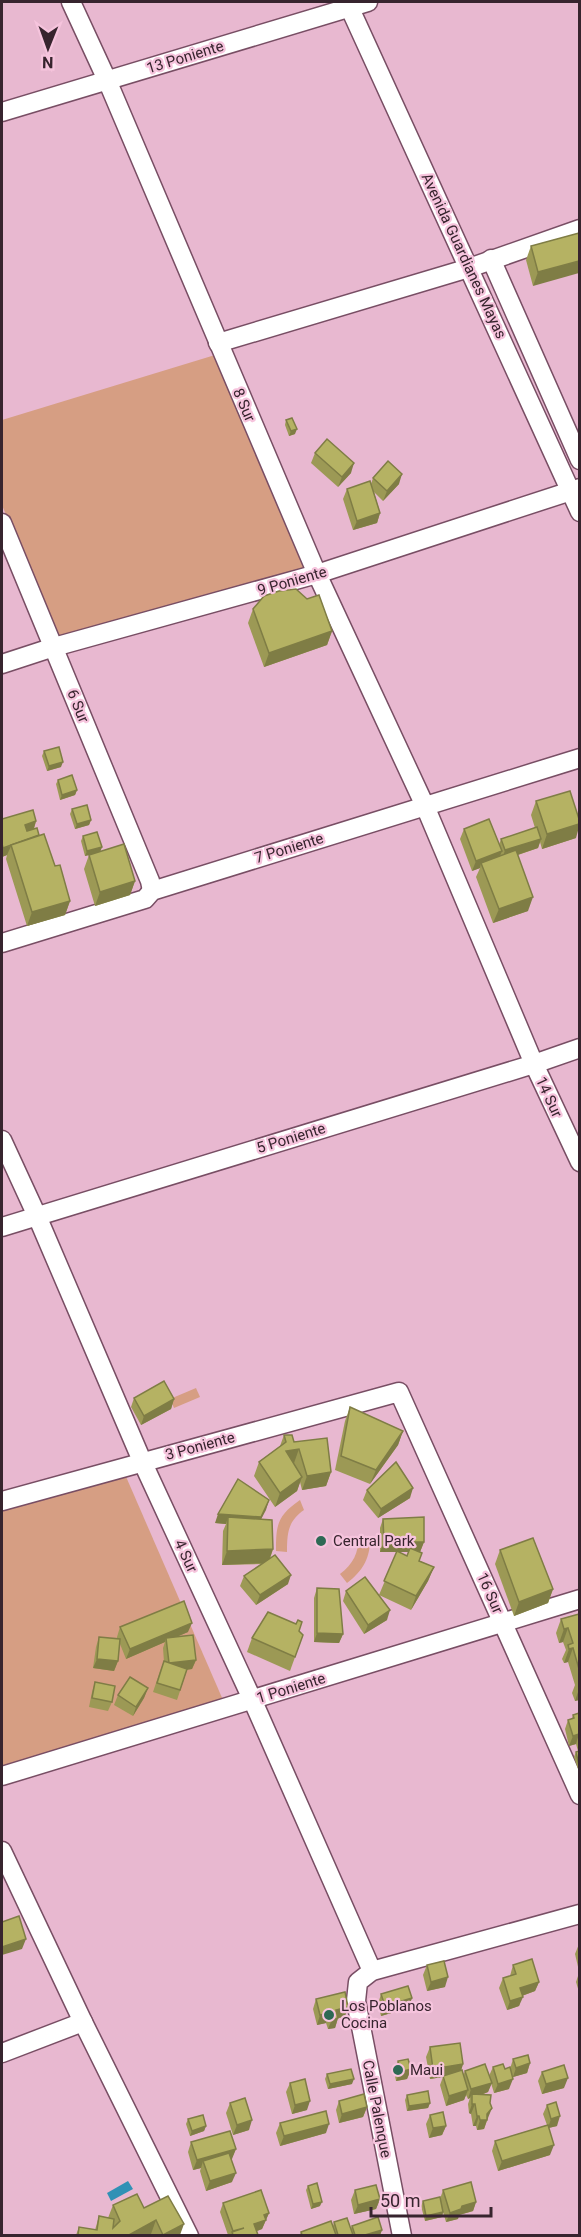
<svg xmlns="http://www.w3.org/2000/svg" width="581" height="2237" font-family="Roboto,sans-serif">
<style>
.green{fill:#d69e83}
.water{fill:#3091b5}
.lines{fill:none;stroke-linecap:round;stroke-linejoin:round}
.minor-casing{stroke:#784e64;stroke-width:21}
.minor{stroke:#fff;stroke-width:18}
.wall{fill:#9c9955;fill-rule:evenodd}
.shaded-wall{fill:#7f7d45}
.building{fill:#b5b263;stroke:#7f7d45;stroke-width:1.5}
.poi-dot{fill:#2d6954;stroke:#f6c4dd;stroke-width:2}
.labels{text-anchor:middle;stroke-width:4.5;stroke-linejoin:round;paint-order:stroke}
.street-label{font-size:15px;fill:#37242e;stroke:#f6c4dd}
.poi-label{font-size:15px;fill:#37242e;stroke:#f6c4dd;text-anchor:start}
</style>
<rect width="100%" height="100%" fill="#e8b8d0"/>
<g class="green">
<polygon points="215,355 309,571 57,641 2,505 2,420"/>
<polygon points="196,1388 200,1397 174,1408 170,1399"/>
<polygon points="124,1472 223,1700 2,1770 2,1510"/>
<path d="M300,1500L304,1510C288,1521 287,1533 287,1552L276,1551C276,1525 277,1516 300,1500Z"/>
<path d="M370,1536C371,1557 363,1571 347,1583L340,1574C353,1564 359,1553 358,1537Z"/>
</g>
<polygon class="water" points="128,2181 133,2189 111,2201 107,2193"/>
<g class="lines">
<g class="minor-casing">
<g id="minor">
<polyline points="71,2 107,80 317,574 425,806 534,1064 580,1162"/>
<polyline points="347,2 580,512"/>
<polyline points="2,112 368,2"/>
<polyline points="491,259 580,460"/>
<polyline points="218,343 469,268 580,229"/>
<polyline points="2,523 150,881 152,891"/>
<polyline points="2,664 54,647 317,574 580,488"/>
<polyline points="2,943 145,899 152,891 580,758"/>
<polyline points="2,1140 37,1216 142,1461 252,1699 372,1971"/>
<polyline points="2,1227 534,1064 580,1048"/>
<polyline points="2,1501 399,1392 580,1795"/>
<polyline points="2,1776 580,1599"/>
<polyline points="2,1851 83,2022 189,2236"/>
<polyline points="2,2053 83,2022"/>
<polyline points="402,2236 356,2001 358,1982 372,1971 580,1914"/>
</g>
</g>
<use href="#minor" class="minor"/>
</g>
<g class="wall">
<polygon points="579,233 533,286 526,260 531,246"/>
<polygon points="286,420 295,434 289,436 285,425"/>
<polygon points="315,453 351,473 338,487 311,463"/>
<polygon points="373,478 399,484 383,501 374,492 380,513 377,523 353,530 343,499 347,489 371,484"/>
<polygon points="253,609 332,631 327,645 264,667 248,623"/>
<polygon points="44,751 61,767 47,771 42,756"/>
<polygon points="58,780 77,790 75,795 60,800 56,784"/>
<polygon points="536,801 576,838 542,849 540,842 538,848 518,855 528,911 493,923 476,877 480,868 472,871 460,839 464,829 499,845 501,839 535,828 531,815"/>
<polygon points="72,809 91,820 89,825 75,829 70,814"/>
<polygon points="2,819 36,821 34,829 39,835 55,866 70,901 65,915 27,926 6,859 7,855 2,857"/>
<polygon points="83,836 102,847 100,852 135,881 130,895 95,906 84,869 89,855 85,856 81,841"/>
<polygon points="134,1398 174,1399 171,1409 141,1425 131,1407"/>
<polygon points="350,1407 403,1431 398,1445 370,1484 335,1470 345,1421"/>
<polygon points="284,1435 294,1442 331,1472 326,1486 302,1490 300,1482 297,1491 275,1507 254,1476 259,1462 280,1446"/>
<polygon points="367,1490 410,1498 378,1518 363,1500"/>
<polygon points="269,1500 261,1519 273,1549 270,1559 288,1584 256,1605 240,1586 244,1576 262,1564 222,1565 223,1531 226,1524 215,1523"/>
<path d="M383,1519L424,1542L420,1552H418L420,1561L434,1567L428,1581L411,1610L379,1595L397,1552H380V1528ZM398,1552H409L407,1556Z"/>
<polygon points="500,1550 553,1589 548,1603 514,1616 495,1564"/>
<polygon points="317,1588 343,1634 339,1643 314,1642 314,1598"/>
<polygon points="346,1591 387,1620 364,1634 343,1601"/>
<polygon points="579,1614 579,1700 575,1701 572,1693 575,1685 568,1662 564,1663 562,1659 566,1650 563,1642 559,1643 556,1633 561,1619"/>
<polygon points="120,1627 188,1632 176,1637 196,1660 192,1669 187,1670 177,1700 153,1692 160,1671 164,1661 164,1662 163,1648 165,1642 126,1659 120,1644 118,1661 114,1671 93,1668 96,1647 99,1637 117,1639 117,1637"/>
<polygon points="299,1631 303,1635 290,1671 247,1652 252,1638"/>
<polygon points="95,1682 112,1702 108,1711 89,1707 92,1692"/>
<polygon points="148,1688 144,1698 133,1716 114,1705 118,1695"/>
<polygon points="579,1713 579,1751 578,1751 576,1744 569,1746 565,1729 568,1720 572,1719 573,1715"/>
<polygon points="579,1751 579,1769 578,1769 574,1757 576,1752"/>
<polygon points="579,1944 579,1971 575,1954"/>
<polygon points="427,1965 445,1987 427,1991 423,1975"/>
<polygon points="513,1965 539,1982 535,1991 522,1996 519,2006 507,2010 499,1988 503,1978 510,1976"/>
<polygon points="579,1973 579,1992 576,1982"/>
<polygon points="381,1994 412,1998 408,2008 381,2016 378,2004"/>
<polygon points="316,1999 345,2017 338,2018 335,2028 328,2029 326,2023 317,2025 313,2009"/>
<polygon points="430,2047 463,2064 461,2070 463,2076 465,2071 489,2076 493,2067 509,2089 494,2093 491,2083 488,2092 481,2095 488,2118 484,2129 477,2130 476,2126 473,2126 471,2114 469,2113 468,2104 470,2098 468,2099 466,2095 464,2100 446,2106 440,2085 443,2077 430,2079 426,2057"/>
<polygon points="513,2059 530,2063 527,2073 513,2077 510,2069"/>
<polygon points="398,2061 411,2069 407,2079 396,2081 394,2071"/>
<polygon points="542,2072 564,2088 542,2094 538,2081"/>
<polygon points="327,2074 352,2084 328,2089 325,2079"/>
<polygon points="290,2083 307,2110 292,2114 286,2092"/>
<polygon points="407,2095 430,2103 428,2108 407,2111 405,2100"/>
<polygon points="339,2101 367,2107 363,2117 339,2123 336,2110"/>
<polygon points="230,2103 249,2130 233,2135 226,2113"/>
<polygon points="547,2105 557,2126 549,2128 550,2155 498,2171 492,2151 495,2141 547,2125 543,2114"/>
<polygon points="430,2115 446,2126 442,2135 429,2138 426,2124"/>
<polygon points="188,2119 206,2126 204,2131 190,2136 186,2124"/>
<polygon points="280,2123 326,2133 280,2146 276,2133"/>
<polygon points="191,2142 236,2149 231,2159 232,2182 206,2191 200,2171 201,2168 193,2170 188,2152"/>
<polygon points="308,2186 320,2206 311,2209 306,2190"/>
<polygon points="355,2190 380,2199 376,2209 354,2214 351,2200"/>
<polygon points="443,2190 476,2202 473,2211 459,2215 458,2219 446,2222 443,2212 442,2217 425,2221 421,2206 423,2201 440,2199"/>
<polygon points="223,2203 269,2213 262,2229 257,2231 258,2235 228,2235 220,2212"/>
<polygon points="113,2205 144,2208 180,2235 152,2235 151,2234 148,2235 76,2235 79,2227 95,2230 99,2216 108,2218"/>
<polygon points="334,2222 351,2228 352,2226 382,2230 380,2235 300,2235 301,2232 333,2226"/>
</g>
<g class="shaded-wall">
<polygon points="579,261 579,273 533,286 538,272"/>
<polygon points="297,429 295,434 289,436 291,431"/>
<polygon points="354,463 351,473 338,487 342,477"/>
<polygon points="402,474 399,484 383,501 387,491"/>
<polygon points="380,513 377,523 353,530 357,521"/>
<polygon points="332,631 327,645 264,667 269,653"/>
<polygon points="63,762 61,767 47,771 49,766"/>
<polygon points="77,790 75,795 60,800 62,795"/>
<polygon points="91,820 89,825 75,829 77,824"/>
<polygon points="36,821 33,831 21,835 25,825"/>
<polygon points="579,824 579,827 576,838 542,849 547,834"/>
<polygon points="541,839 538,848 502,860 505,850"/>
<polygon points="11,846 7,855 2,857 3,848"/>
<polygon points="102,847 100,852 85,856 87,851"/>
<polygon points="502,851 498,861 481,863 480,868 472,871 476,861"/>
<polygon points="135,881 130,895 95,906 100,892"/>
<polygon points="533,897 528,911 493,923 499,909"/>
<polygon points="70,901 65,915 27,926 32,912"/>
<polygon points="174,1399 171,1409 141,1425 144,1416"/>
<polygon points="403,1431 398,1445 370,1484 376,1470"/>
<polygon points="299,1449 294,1463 281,1465 286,1451"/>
<polygon points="331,1472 326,1486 302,1490 307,1476"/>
<polygon points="302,1477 297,1491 275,1507 280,1493"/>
<polygon points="413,1488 410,1498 378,1518 381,1509"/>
<polygon points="269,1500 266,1510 257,1527 228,1517 226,1524 215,1523 218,1514"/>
<polygon points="384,1542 424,1542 420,1552 380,1552"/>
<polygon points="273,1549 268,1563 222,1565 227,1551"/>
<polygon points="434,1567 428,1581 411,1610 416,1596"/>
<polygon points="291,1575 288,1584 256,1605 260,1595"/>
<polygon points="553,1589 548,1603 514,1616 519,1602"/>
<polygon points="390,1610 387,1620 364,1634 368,1625"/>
<polygon points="192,1623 188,1632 167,1641 166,1638 165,1642 126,1659 130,1649"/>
<polygon points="568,1628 563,1642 559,1643 564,1629"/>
<polygon points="317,1633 343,1634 339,1643 314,1642"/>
<polygon points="573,1648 568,1662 564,1663 569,1649"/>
<polygon points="97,1659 118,1661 114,1671 93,1668"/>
<polygon points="196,1660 192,1669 166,1672 169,1663"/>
<polygon points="148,1688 144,1698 133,1716 136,1707"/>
<polygon points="579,1689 579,1700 575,1701"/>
<polygon points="579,1734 576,1744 569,1746 573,1736"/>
<polygon points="26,1939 22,1949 2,1955 2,1947"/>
<polygon points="448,1977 445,1987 427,1991 431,1982"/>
<polygon points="539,1982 535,1991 516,1998 520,1988"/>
<polygon points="523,1997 519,2006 507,2010 510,2001"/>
<polygon points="412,1998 408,2008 381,2016 385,2006"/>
<polygon points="348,2007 345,2017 338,2018 335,2028 328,2029 336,2010"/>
<polygon points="330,2013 326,2023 317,2025 320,2015"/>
<polygon points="530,2063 527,2073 513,2077 516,2068"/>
<polygon points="463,2064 460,2074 430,2079 433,2069"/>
<polygon points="411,2069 407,2079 396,2081 400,2072"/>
<polygon points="568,2078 564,2088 542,2094 546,2084"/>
<polygon points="354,2079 352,2084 328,2089 330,2084"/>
<polygon points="513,2079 509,2089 494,2093 498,2084"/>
<polygon points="492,2083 488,2092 472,2098 472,2094 470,2098 468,2099 471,2089"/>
<polygon points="468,2090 464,2100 446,2106 449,2096"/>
<polygon points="310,2101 307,2110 292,2114 295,2105"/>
<polygon points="430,2103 428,2108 407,2111 409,2106"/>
<polygon points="472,2104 475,2104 471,2114 469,2113"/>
<polygon points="367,2107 363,2117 339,2123 342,2114"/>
<polygon points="492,2108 488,2118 487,2120 484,2129 477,2130 480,2120"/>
<polygon points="477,2116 479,2116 476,2126 473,2126"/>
<polygon points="560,2116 557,2126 548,2128 551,2119"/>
<polygon points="252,2120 249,2130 233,2135 237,2125"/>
<polygon points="329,2124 326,2133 280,2146 284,2136"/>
<polygon points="206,2126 204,2131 190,2136 192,2131"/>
<polygon points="446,2126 442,2135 429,2138 433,2128"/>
<polygon points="554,2145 550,2155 498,2171 502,2161"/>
<polygon points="236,2149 232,2159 205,2167 203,2161 201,2168 193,2170 197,2160"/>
<polygon points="236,2173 232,2182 206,2191 210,2181"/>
<polygon points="380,2199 376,2209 354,2214 358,2205"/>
<polygon points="322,2202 320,2206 311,2209 313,2204"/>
<polygon points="476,2202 473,2211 459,2215 458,2219 446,2222 450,2213 462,2206"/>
<polygon points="443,2212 442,2217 425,2221 426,2216"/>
<polygon points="269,2213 262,2229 251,2233 254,2224 264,2215"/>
<polygon points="156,2220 151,2234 148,2235 129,2235"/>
<polygon points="184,2224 180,2235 163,2235"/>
<polygon points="382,2230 380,2235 365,2235"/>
</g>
<g class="building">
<polygon points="579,233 579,261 538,272 531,246"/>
<polygon points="292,418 297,429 291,431 286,420"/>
<polygon points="327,439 354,463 342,477 315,453"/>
<polygon points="388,461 402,474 387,491 373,478"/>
<polygon points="370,481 380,513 357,521 347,489"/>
<polygon points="296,589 307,599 319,595 332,631 269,653 253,609 264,596 279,591"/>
<polygon points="59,747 63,762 49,766 44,751"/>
<polygon points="72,775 77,790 62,795 58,780"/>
<polygon points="570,791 579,819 579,824 547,834 536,801"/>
<polygon points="87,805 91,820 77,824 72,809"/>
<polygon points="33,810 36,821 25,825 27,831 37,828 39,835 3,848 2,844 2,819"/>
<polygon points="489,819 502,851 476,861 464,829"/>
<polygon points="537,827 541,839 505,850 501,839"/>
<polygon points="97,832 102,847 87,851 83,836"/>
<polygon points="44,834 55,866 60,865 70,901 32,912 11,845"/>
<polygon points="124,844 135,881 100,892 89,855"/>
<polygon points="516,850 533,897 499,909 481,863"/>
<polygon points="164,1381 174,1399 144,1416 134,1398"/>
<polygon points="350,1407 403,1431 376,1470 341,1456"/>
<polygon points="284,1435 292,1435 294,1442 327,1438 331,1472 307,1476 299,1449 286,1451 302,1477 280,1493 259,1462 286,1442"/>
<polygon points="396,1462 413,1488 381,1509 367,1490"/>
<polygon points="238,1479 269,1500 261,1517 218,1514"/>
<polygon points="228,1517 272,1520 273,1549 227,1551"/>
<polygon points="424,1517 424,1542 384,1542 383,1519"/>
<polygon points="533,1538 553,1589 519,1602 500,1550"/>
<polygon points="410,1548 422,1553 419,1561 434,1567 416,1596 384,1581 397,1551 407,1556"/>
<polygon points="275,1555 291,1575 260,1595 244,1576"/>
<polygon points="365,1577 390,1610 368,1625 346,1591"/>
<polygon points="317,1588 339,1589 343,1634 317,1633"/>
<polygon points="184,1601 192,1623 130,1649 120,1627"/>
<polygon points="268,1612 296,1624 298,1620 302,1622 299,1631 303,1635 295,1657 252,1638"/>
<polygon points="579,1614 579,1669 573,1648 569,1649 568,1645 573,1643 568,1628 564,1629 561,1619"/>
<polygon points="193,1635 196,1660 169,1663 166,1638"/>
<polygon points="99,1637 120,1639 118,1661 97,1659"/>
<polygon points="164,1661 187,1669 180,1690 157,1683"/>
<polygon points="130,1677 148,1688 136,1707 118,1695"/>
<polygon points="95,1682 115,1686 112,1702 92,1698"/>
<polygon points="579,1713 579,1734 573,1736 568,1720 574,1718 573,1715"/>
<polygon points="579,1751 579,1765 576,1752"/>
<polygon points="19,1916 26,1939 2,1947 2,1922"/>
<polygon points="532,1959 539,1982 520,1988 523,1997 510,2001 503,1978 516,1974 513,1965"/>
<polygon points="444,1961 448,1977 431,1982 427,1965"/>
<polygon points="408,1986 412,1998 385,2006 381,1994"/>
<polygon points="345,1992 348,2007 336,2010 338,2018 331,2020 330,2013 320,2015 316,1999"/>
<polygon points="460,2043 463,2064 433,2069 430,2047"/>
<polygon points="528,2055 530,2063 516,2068 513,2059"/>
<polygon points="408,2059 411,2069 400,2072 398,2061"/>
<polygon points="485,2064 492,2083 471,2089 465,2071"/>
<polygon points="503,2064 505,2069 510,2067 513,2079 498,2084 493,2067"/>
<polygon points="564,2065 568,2078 546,2084 542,2072"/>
<polygon points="351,2069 354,2079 330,2084 327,2074"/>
<polygon points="462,2070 468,2090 449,2096 443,2076"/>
<polygon points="305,2079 310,2101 295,2105 290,2083"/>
<polygon points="428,2091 430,2103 409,2106 407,2095"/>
<polygon points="364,2094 367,2107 342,2114 339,2101"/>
<polygon points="472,2094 491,2095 490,2103 492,2108 487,2114 487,2120 480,2120 479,2116 477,2116 475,2104 472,2104"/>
<polygon points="245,2098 252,2120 237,2125 230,2103"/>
<polygon points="556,2102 560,2116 551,2119 547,2105"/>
<polygon points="326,2111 329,2124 284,2136 280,2123"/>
<polygon points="443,2112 446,2126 433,2128 430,2115"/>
<polygon points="203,2115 206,2126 192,2131 188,2119"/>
<polygon points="548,2125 554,2145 502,2161 495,2141"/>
<polygon points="230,2131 236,2149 197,2160 191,2142"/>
<polygon points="229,2153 236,2173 210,2181 203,2161"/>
<polygon points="471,2182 476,2202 462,2206 461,2209 450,2213 443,2190"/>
<polygon points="317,2183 322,2202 313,2204 308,2186"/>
<polygon points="376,2185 380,2199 358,2205 355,2190"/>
<polygon points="261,2190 269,2213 264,2215 266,2220 254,2224 258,2235 233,2235 232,2232 244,2228 233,2231 223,2203"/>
<polygon points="137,2194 144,2208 168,2196 184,2224 163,2235 156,2220 129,2235 78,2235 79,2227 97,2230 99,2216 114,2219 113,2228 120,2221 113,2205"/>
<polygon points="440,2197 443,2212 426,2216 423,2201"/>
<polygon points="378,2217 382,2230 365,2235 355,2235 352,2226"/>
<polygon points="347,2218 353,2235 338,2235 334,2222"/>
<polygon points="331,2221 336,2235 302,2235 301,2232"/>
</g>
<g class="poi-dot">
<circle cx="321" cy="1541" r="6"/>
<circle cx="329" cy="2015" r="6"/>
<circle cx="398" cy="2070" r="6"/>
</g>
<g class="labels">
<g class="street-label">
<text transform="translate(185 57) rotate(-17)" y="5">13 Poniente</text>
<text transform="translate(464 256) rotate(65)" y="5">Avenida Guardianes Mayas</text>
<text transform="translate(244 405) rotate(67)" y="5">8 Sur</text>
<text transform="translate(292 581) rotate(-16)" y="5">9 Poniente</text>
<text transform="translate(78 706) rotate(68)" y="5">6 Sur</text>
<text transform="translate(289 848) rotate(-17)" y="5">7 Poniente</text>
<text transform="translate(549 1097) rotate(65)" y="5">14 Sur</text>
<text transform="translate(291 1138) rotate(-17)" y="5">5 Poniente</text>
<text transform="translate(200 1446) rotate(-15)" y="5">3 Poniente</text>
<text transform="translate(186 1556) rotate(65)" y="5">4 Sur</text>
<text transform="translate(490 1593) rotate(66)" y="5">16 Sur</text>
<text transform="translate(291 1688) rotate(-17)" y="5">1 Poniente</text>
<text transform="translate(377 2109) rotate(79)" y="5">Calle Palenque</text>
</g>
<g class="poi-label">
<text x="333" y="1546">Central Park</text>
<text x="341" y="2011">Los Poblanos<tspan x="341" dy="17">Cocina</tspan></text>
<text x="410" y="2075">Maui</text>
</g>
</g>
<rect width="581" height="2237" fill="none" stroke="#37242e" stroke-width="6"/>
<g transform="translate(48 48) rotate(181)" stroke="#f6c4dd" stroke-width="4.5" paint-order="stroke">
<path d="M0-4.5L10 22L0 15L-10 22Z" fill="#37242e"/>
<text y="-9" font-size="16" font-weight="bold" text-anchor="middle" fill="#37242e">N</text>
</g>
<path d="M371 2207v9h120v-9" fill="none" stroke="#37242e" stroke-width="3"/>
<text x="380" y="2207" font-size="18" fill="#37242e" stroke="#f6c4dd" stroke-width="4.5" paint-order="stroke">50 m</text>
</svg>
